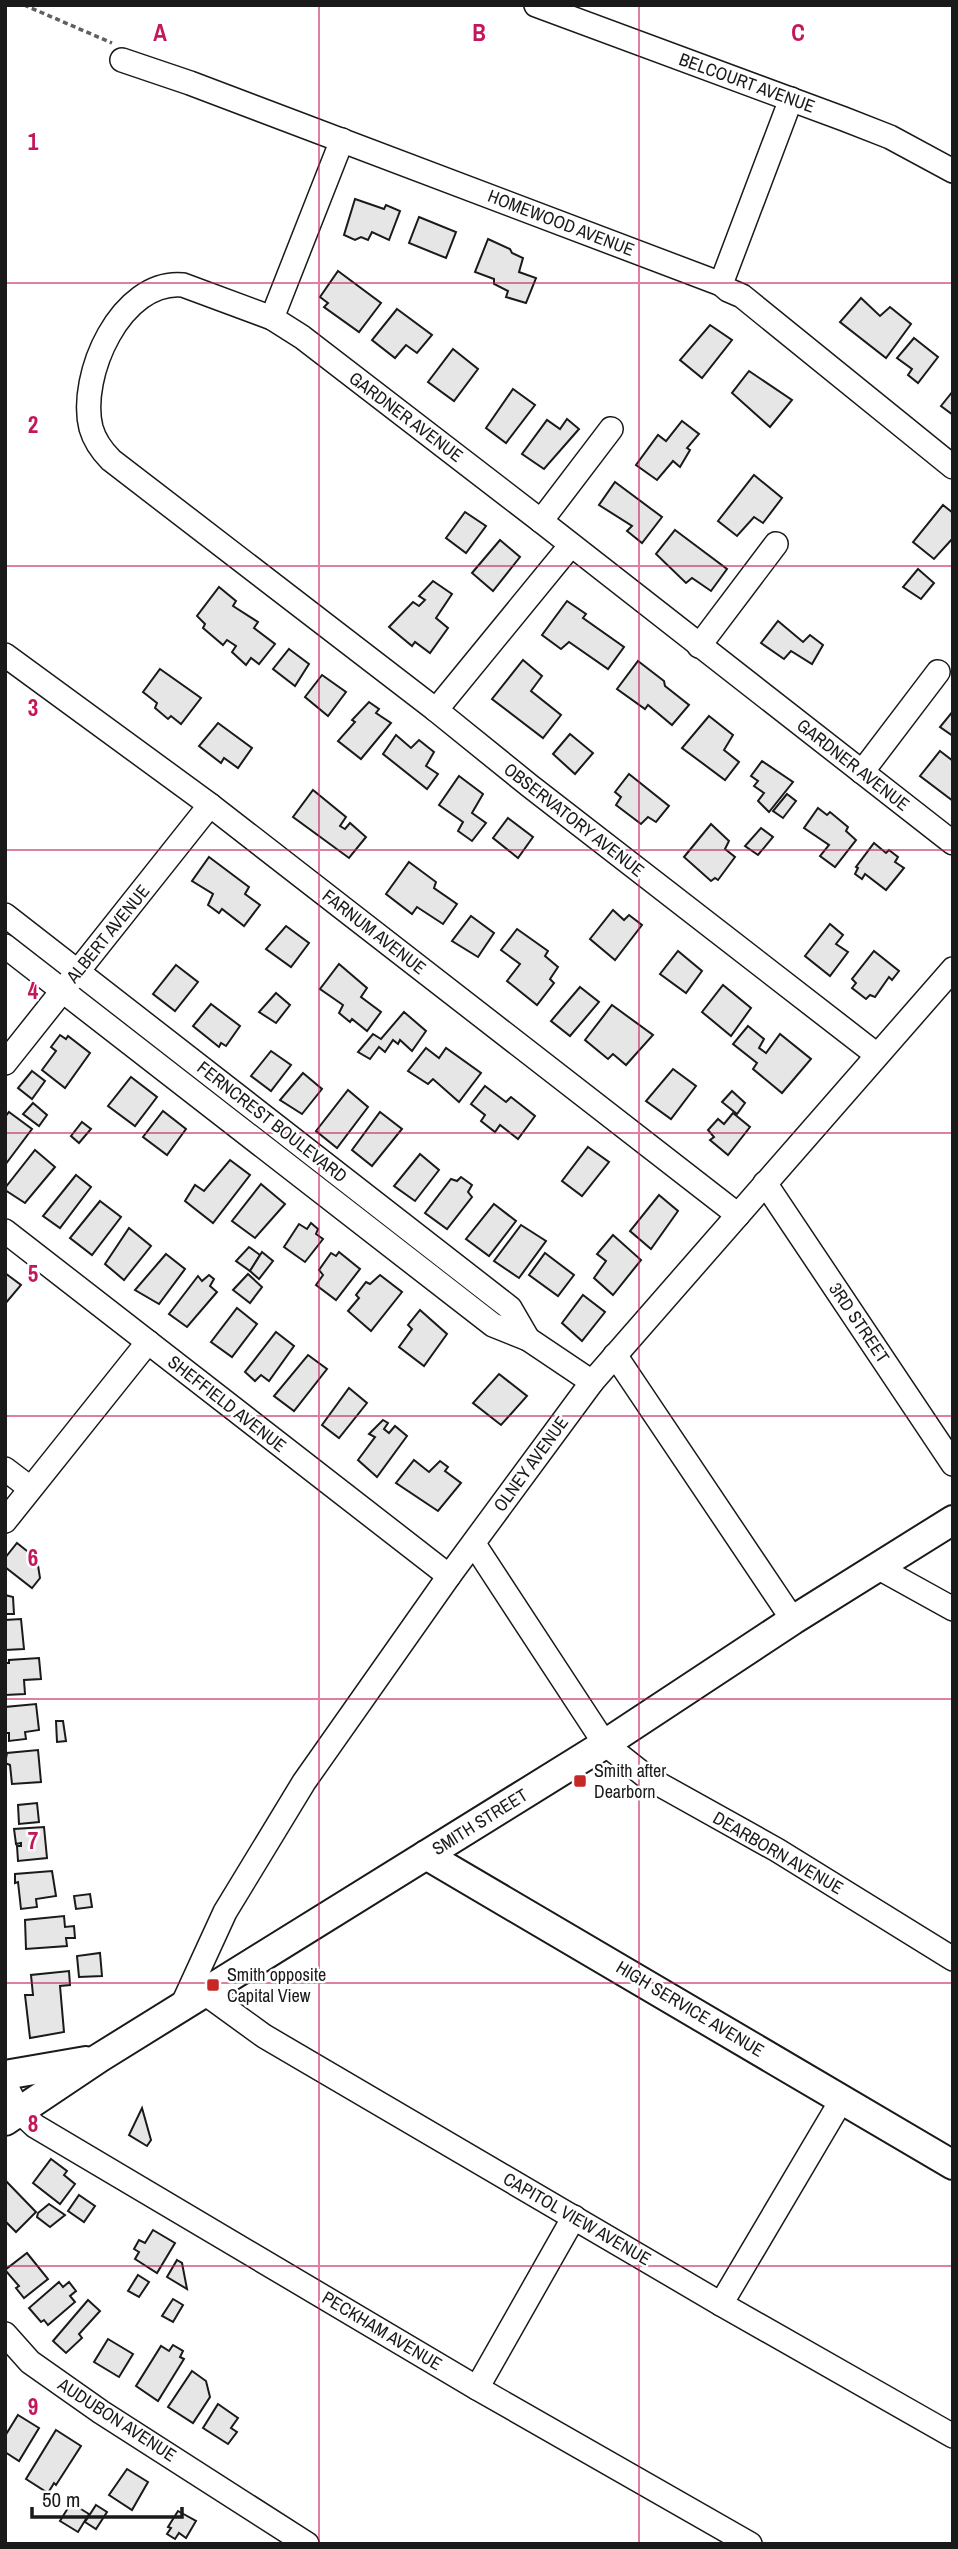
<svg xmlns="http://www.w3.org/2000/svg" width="958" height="2549" font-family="'Archivo Narrow',sans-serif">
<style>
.building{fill:#e6e6e6;stroke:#1a1a1a;stroke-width:2}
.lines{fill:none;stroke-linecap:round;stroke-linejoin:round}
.minor-casing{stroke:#1a1a1a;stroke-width:26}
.major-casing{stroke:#1a1a1a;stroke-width:32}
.path{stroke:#5f5f5f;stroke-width:3.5;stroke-dasharray:5 3.5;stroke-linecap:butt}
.minor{stroke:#fff;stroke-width:23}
.major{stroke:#fff;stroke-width:28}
.grid{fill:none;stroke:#c2185b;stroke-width:2;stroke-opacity:0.55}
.poi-dot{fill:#c62828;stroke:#fff;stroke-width:2.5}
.labels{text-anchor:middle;stroke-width:5;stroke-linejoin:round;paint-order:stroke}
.street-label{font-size:18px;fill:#1a1a1a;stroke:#fff}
.poi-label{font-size:18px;fill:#1a1a1a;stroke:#fff;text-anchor:start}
.grid-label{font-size:23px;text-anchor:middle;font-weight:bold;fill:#c2185b;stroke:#fff;stroke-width:5;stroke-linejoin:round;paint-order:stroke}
</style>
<rect width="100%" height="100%" fill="#fff"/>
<g class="building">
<polygon points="355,199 384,209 386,205 400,211 389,240 372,232 368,240 361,237 355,240 344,235"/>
<polygon points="419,217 456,232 446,258 409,243"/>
<polygon points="488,239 510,249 512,253 523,258 519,272 536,278 526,303 506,297 508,291 494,284 494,279 475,272"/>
<polygon points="338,271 381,303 359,332 324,307 328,303 320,297"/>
<polygon points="861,298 880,316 890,307 911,324 886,358 840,322"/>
<polygon points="397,309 432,335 417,353 406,345 395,358 372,340"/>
<polygon points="710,325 732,340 702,378 680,360"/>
<polygon points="914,338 938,357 918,383 908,375 912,369 897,358"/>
<polygon points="453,349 478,369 454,401 428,382"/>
<polygon points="749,371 792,400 770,427 732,393"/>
<polygon points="513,389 535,405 506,443 486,428"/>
<polygon points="953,391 953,415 941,406"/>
<polygon points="567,419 579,429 544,469 522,454 547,420 560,429"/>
<polygon points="682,421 699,434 687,448 690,450 680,467 673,461 657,480 636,465 658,435 666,441"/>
<polygon points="754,475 782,498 763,523 754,517 737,536 718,521"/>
<polygon points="615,482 662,517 642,543 627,531 632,526 599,505"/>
<polygon points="943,505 953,513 953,538 934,559 913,542"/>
<polygon points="465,512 486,526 466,553 446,538"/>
<polygon points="675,530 727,569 711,591 692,578 686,583 656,554"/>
<polygon points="500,540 520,557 493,591 472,573"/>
<polygon points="918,569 934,583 921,599 903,587"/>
<polygon points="433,581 452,594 436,618 448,628 430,653 415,642 412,646 389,627 413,602 419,606 425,600 419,596"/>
<polygon points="219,587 236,601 233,606 258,622 254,628 275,644 259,664 251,658 246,665 232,652 236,646 227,640 223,645 203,628 205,624 197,616"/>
<polygon points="567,601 586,614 583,618 624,647 608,669 569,642 561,649 542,635"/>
<polygon points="778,621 803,642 810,635 823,645 812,664 791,651 784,659 761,643"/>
<polygon points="289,649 309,664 295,686 273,669"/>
<polygon points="523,660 542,676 531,691 561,715 543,738 492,699"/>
<polygon points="638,661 664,681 665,686 689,705 672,725 648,705 645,709 617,689"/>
<polygon points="160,669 201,698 181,724 171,716 168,719 155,708 157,703 143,692"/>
<polygon points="322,675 346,692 328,716 305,697"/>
<polygon points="369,702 379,709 376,713 391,723 361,759 338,741 355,722 352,720"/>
<polygon points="953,711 953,736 940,727"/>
<polygon points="709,716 733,735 724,750 739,762 725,780 682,748"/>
<polygon points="218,723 252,748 238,768 224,758 221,763 199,746"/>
<polygon points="570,734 593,753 575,774 553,754"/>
<polygon points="396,735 411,748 419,740 434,752 426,766 438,774 427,789 383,754"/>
<polygon points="940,751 953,761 953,801 920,776"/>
<polygon points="762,761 793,782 769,812 758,801 764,793 754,786 758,781 751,776"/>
<polygon points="629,774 669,806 656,822 648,817 641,824 616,805 621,797 615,792"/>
<polygon points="459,776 483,794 472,813 486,823 472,841 458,831 463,822 439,805"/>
<polygon points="313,790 346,817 340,826 345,829 350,823 366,837 349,858 293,817"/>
<polygon points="787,794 796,801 783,818 773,811"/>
<polygon points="818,808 827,815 830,812 848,827 846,831 856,840 835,867 820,856 829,845 804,828"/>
<polygon points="508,818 533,837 518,858 493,838"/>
<polygon points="711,824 729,841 725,849 735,857 718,880 715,878 711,881 684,857"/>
<polygon points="761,828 773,837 758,855 745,846"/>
<polygon points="874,843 886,853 889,850 898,857 895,862 904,868 886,890 865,874 862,879 855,874 858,868 856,867"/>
<polygon points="209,857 249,887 245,894 260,905 244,926 222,909 219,913 208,905 213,894 192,881"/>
<polygon points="409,862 436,882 434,888 457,904 443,924 417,907 412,914 386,894"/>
<polygon points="613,910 624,920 629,915 642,925 615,960 590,939"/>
<polygon points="471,916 494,933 478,957 452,941"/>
<polygon points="830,924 843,935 836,944 848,952 830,976 805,956"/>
<polygon points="286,926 309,943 291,967 266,949"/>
<polygon points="517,929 548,951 545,956 558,967 550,979 554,983 537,1005 507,981 520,964 501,950"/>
<polygon points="678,951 702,971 686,993 660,974"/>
<polygon points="874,951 899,971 892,980 889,977 875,997 870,995 866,999 852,988 856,983 852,979"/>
<polygon points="339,964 367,988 361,997 381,1012 367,1031 352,1019 350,1022 339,1013 343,1005 320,989"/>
<polygon points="176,965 198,982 175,1011 153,994"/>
<polygon points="723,985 751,1008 731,1036 702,1012"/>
<polygon points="580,987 599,1002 570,1036 551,1021"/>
<polygon points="276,993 290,1005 276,1023 259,1012"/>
<polygon points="211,1004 240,1026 226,1046 221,1043 219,1047 193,1026"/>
<polygon points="612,1005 653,1035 626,1065 613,1054 608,1059 585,1040"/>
<polygon points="404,1012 426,1031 412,1051 400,1040 398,1044 393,1040 385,1052 379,1047 370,1059 358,1052 373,1034 381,1039"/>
<polygon points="748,1026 764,1039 759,1048 766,1053 780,1034 811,1059 782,1093 753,1069 757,1063 733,1044"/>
<polygon points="60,1035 66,1039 68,1036 90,1053 65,1088 42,1070 56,1051 51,1047"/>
<polygon points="426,1048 439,1058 446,1048 481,1073 459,1102 433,1079 428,1084 408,1071"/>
<polygon points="271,1051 291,1065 271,1091 251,1076"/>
<polygon points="673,1069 696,1086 671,1119 646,1101"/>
<polygon points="32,1071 45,1081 32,1099 18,1088"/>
<polygon points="303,1073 322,1089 302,1114 280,1100"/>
<polygon points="131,1077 157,1097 135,1126 108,1106"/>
<polygon points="485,1086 506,1102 511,1097 535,1116 518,1139 500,1125 495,1132 481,1121 485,1115 471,1104"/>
<polygon points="348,1090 368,1107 337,1148 316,1131"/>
<polygon points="732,1091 745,1103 737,1114 722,1102"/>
<polygon points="33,1103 47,1115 39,1126 23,1114"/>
<polygon points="163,1111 186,1129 167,1155 143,1137"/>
<polygon points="9,1112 32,1129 5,1165 5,1117"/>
<polygon points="380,1112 402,1129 372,1166 352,1150"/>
<polygon points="733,1113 750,1127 728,1155 710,1140 714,1137 708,1130 718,1119 724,1124"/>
<polygon points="82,1122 91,1129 79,1143 71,1136"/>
<polygon points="588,1147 609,1162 582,1196 562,1181"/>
<polygon points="35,1150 55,1167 25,1203 5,1190 5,1188"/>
<polygon points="420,1154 439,1170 415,1201 394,1186"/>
<polygon points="230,1160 250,1175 213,1223 185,1201 195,1185 204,1191"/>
<polygon points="76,1175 91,1187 60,1228 43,1216"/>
<polygon points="461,1177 472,1185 468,1192 472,1197 447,1229 425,1213 451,1179 457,1181"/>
<polygon points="261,1184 285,1204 255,1238 232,1221"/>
<polygon points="659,1195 678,1211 651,1249 630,1231"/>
<polygon points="100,1201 121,1217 92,1255 70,1238"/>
<polygon points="494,1204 516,1221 489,1256 466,1239"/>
<polygon points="311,1223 318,1229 316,1234 323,1239 305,1262 284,1247 299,1224 307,1229"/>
<polygon points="521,1225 546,1241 519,1278 494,1261"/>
<polygon points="129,1228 151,1246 124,1280 105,1264"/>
<polygon points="613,1235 641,1260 613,1295 594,1278 606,1261 597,1254"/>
<polygon points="249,1247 260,1255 250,1271 236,1261"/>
<polygon points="262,1252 273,1261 259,1279 250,1271"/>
<polygon points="339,1252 360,1269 336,1300 316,1285 323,1275 319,1270 331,1253 336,1256"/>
<polygon points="545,1253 574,1275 558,1296 529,1275"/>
<polygon points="166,1254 185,1269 159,1304 135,1290"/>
<polygon points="5,1273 21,1285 5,1304"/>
<polygon points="248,1274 262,1287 250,1303 233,1290"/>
<polygon points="209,1275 214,1279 210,1286 217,1292 187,1327 169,1314 198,1276 202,1281"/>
<polygon points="380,1275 402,1292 371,1331 348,1311 359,1298 356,1295 366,1282 370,1284"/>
<polygon points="583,1295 605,1312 582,1341 562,1323"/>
<polygon points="237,1308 257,1324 232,1357 211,1342"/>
<polygon points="420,1310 447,1334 424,1366 399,1347 412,1329 408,1325"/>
<polygon points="276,1332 294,1346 269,1381 261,1375 255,1381 245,1372"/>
<polygon points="308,1355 327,1369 294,1411 274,1396"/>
<polygon points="499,1374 527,1396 501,1425 473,1403"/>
<polygon points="349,1388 367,1403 339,1438 322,1425"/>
<polygon points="383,1420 388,1423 384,1429 389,1433 395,1426 407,1436 377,1477 358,1460 375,1437 369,1434"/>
<polygon points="414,1460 429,1472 440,1461 448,1467 445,1471 461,1483 438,1511 396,1483"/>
<polygon points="17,1543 37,1559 40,1578 32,1588 5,1567 5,1558"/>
<polygon points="5,1595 13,1597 14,1614 5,1614"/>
<polygon points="21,1619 24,1649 5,1650 5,1620"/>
<polygon points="39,1658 41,1679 24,1680 25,1694 5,1695 5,1663 9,1663 9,1660"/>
<polygon points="36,1704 39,1730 25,1732 26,1739 9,1741 9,1733 5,1733 5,1707"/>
<polygon points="56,1721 63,1721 66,1741 57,1742"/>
<polygon points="38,1750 41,1782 12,1784 10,1765 5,1763 7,1753"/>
<polygon points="37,1803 39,1822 19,1824 18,1805"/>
<polygon points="44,1827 47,1858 18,1861 17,1846 21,1846 21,1843 16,1844 14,1829"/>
<polygon points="52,1871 56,1896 36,1899 37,1907 21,1909 18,1882 15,1883 15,1874"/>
<polygon points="90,1894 92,1907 76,1909 74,1896"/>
<polygon points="64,1916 65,1927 74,1926 75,1938 66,1938 67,1946 26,1949 25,1920"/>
<polygon points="100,1953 102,1976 79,1977 77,1956"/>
<polygon points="69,1971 70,1985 60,1986 64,2032 30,2038 25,1995 33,1995 31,1975"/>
<polygon points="142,2108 151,2140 147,2146 129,2135"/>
<polygon points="51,2159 67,2171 64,2175 75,2184 60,2204 33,2183"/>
<polygon points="5,2180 36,2212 16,2232 5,2221"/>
<polygon points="79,2195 95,2206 84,2222 68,2211"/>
<polygon points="49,2204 65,2215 50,2227 37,2217 38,2213"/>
<polygon points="153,2230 175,2243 157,2273 135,2259 139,2252 134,2249 139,2240 145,2243"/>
<polygon points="27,2253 48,2279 24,2298 16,2288 19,2286 5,2270"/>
<polygon points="177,2260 182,2263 187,2289 167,2277"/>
<polygon points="138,2275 149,2282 139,2297 128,2291"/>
<polygon points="59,2282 63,2287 69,2282 76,2291 70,2296 75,2302 48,2325 44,2320 41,2322 29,2308"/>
<polygon points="173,2299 183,2305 173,2322 162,2316"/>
<polygon points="88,2300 100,2311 79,2334 82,2338 66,2353 53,2341"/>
<polygon points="108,2339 133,2354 119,2377 94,2362"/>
<polygon points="173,2345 183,2351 180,2357 184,2359 158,2401 136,2386 161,2346 169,2351"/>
<polygon points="192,2371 206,2381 210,2397 193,2423 168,2407"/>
<polygon points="218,2404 238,2418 231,2428 237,2432 228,2444 203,2428"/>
<polygon points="18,2415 39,2428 19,2461 5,2452 5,2436"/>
<polygon points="56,2430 81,2446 56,2485 54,2483 48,2493 26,2479"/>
<polygon points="127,2469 148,2482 132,2510 109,2495"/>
<polygon points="71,2503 89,2514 78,2532 60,2521"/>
<polygon points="96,2505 107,2512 96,2529 85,2522"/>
<polygon points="178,2511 196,2521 186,2538 179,2533 175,2539 167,2534 171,2528 168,2527"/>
</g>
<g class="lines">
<g class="minor-casing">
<g id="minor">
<polyline points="536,5 844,119 890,137 953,171"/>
<polyline points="122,60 190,83 721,284 728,290 742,296 953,467"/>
<polyline points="721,284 791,99"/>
<polyline points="272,318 342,140"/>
<polyline points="541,521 611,429"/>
<polyline points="699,646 776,544"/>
<polyline points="5,655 210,805 738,1215"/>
<polyline points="436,710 571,545"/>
<polyline points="862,772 938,672"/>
<polyline points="5,915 510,1308 528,1339"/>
<polyline points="5,946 493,1325 528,1339 592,1382"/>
<path d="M877,1055L530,786L436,710L111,460C102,451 95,442 91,428C78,376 121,279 183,285L272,318L302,337L541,521L953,843"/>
<polyline points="5,1063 210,805"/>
<polyline points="765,1183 953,1464"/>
<polyline points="5,1231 449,1576"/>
<polyline points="615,1355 793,1620"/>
<polyline points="5,1469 30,1488"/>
<polyline points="5,1521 148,1342"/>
<polyline points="474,1544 605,1744 648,1778 777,1850 953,1959"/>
<polyline points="879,1568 953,1609"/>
<polyline points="206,1994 264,2036 721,2304 953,2436"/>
<polyline points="180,2010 225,1912 304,1782 449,1576 592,1382 953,969"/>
<polyline points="5,2084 19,2111 35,2126 477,2388 750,2544"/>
<polyline points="721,2304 841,2101"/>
<polyline points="5,2334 30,2362 101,2412 307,2544"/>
<polyline points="477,2388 574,2217"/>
</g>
</g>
<g class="major-casing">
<g id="major">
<polyline points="426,1855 953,2165"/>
<polyline points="5,2075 86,2061"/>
<polyline points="5,2121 99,2058 605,1744 793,1620 953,1520"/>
</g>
</g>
<polyline class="path" points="24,5 112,43"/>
<use href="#minor" class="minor"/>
<use href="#major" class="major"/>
</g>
<path class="grid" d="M319,5V2544M639,5V2544M5,283H953M5,566H953M5,850H953M5,1133H953M5,1416H953M5,1699H953M5,1983H953M5,2266H953"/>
<g class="poi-dot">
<rect x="573" y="1774" width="14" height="14" rx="3.5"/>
<rect x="206" y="1978" width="14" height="14" rx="3.5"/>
</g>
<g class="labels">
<g class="street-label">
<text transform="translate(747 83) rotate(20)" y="6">BELCOURT AVENUE</text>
<text transform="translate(561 223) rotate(21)" y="6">HOMEWOOD AVENUE</text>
<text transform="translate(406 417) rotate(37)" y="6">GARDNER AVENUE</text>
<text transform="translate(853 765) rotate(38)" y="6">GARDNER AVENUE</text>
<text transform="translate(574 820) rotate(38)" y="6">OBSERVATORY AVENUE</text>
<text transform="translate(374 932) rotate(38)" y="6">FARNUM AVENUE</text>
<text transform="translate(108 934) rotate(-51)" y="6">ALBERT AVENUE</text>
<text transform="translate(272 1122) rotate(38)" y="6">FERNCREST BOULEVARD</text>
<text transform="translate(859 1323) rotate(56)" y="6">3RD STREET</text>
<text transform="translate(227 1404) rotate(38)" y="6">SHEFFIELD AVENUE</text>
<text transform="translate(531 1464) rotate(-54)" y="6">OLNEY AVENUE</text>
<text transform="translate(480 1822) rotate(-32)" y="6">SMITH STREET</text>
<text transform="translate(778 1853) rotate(30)" y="6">DEARBORN AVENUE</text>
<text transform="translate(690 2009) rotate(31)" y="6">HIGH SERVICE AVENUE</text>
<text transform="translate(577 2219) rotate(30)" y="6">CAPITOL VIEW AVENUE</text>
<text transform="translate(382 2331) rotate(31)" y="6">PECKHAM AVENUE</text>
<text transform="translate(117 2420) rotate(33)" y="6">AUDUBON AVENUE</text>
</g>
<g class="poi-label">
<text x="594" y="1777">Smith after<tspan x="594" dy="21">Dearborn</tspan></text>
<text x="227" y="1981">Smith opposite<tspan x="227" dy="21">Capital View</tspan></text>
</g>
</g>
<g class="grid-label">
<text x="160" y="41">A</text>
<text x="479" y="41">B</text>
<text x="798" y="41">C</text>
<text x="33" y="150">1</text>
<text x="33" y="433">2</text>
<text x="33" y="716">3</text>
<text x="33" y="999">4</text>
<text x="33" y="1282">5</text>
<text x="33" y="1566">6</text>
<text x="33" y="1849">7</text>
<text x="33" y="2132">8</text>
<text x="33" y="2415">9</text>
</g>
<rect width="958" height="2549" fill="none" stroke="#1a1a1a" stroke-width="14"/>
<path d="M32 2507v10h150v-10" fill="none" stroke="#1a1a1a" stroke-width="3.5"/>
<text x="42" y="2507" font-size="21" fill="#1a1a1a" stroke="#ffffff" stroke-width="5" paint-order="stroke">50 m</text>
</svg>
